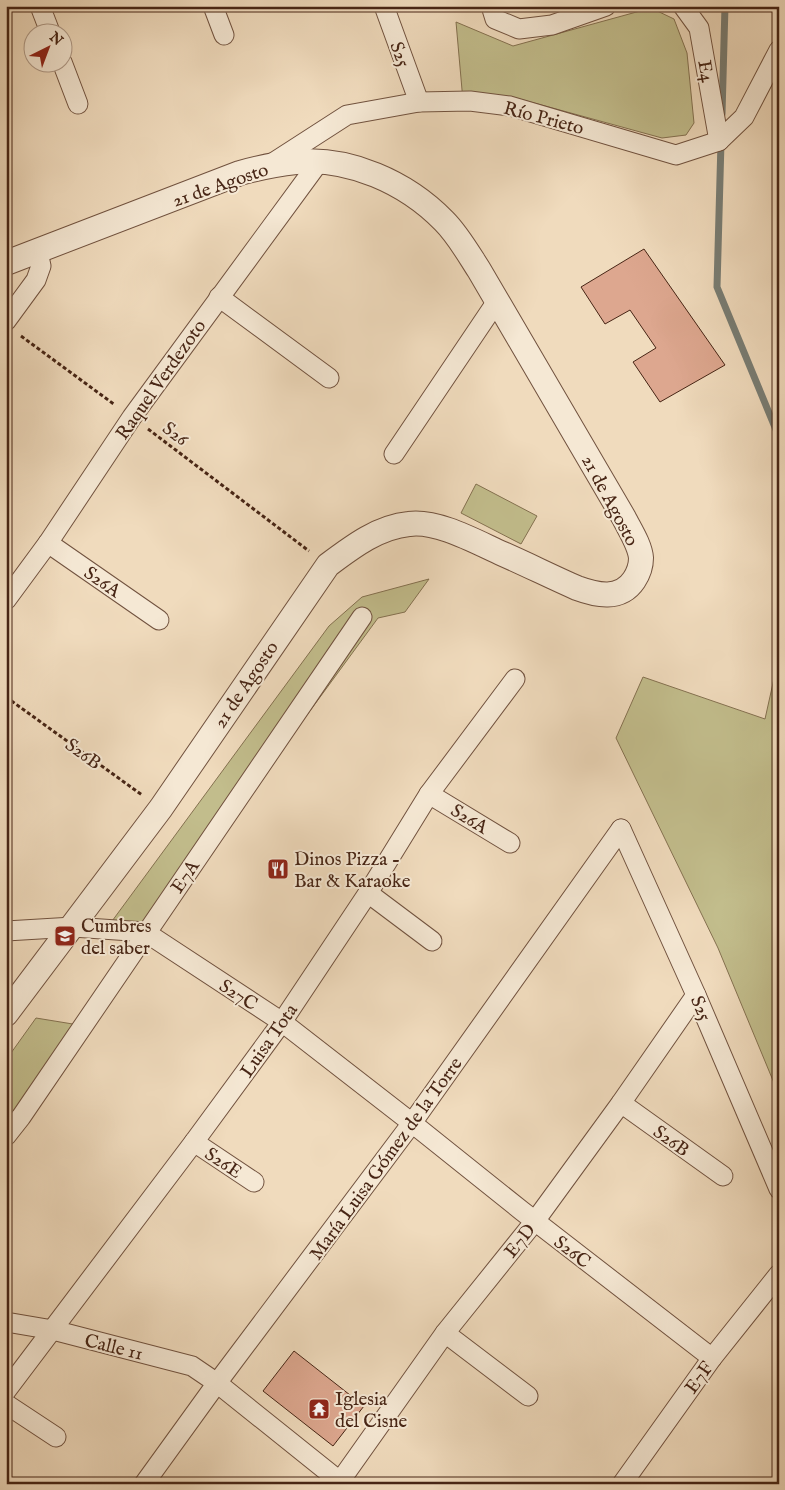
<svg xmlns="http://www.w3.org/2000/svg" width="785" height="1490" font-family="'IM FELL English',serif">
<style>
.green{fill:#c2bd8c;stroke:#847150}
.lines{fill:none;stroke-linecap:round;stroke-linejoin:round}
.stream{stroke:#797e75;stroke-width:7}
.building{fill:#dda78f;stroke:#472515}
.minor-casing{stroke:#71523f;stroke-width:21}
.tertiary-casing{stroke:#71523f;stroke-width:26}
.path{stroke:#472515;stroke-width:3;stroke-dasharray:4 2.5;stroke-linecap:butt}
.minor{stroke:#f5e8d4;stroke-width:19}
.tertiary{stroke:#f5e8d4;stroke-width:24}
.labels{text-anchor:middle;stroke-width:4;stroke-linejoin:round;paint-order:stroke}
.street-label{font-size:19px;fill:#472515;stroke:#f5e8d4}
.poi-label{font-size:19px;fill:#472515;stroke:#f5e8d4;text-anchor:start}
</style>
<rect width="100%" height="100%" fill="#f0dbbd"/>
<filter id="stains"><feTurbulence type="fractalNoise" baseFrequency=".004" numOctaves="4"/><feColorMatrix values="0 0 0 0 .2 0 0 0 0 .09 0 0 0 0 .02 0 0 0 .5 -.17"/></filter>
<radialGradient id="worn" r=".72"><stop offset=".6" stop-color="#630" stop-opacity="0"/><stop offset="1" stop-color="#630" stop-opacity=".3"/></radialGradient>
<g class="green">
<polygon points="651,8 674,19 687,53 694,123 686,135 662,138 516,98 463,101 456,22 513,46"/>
<polygon points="476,484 537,516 521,544 461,513"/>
<polygon points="429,579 405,612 378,618 153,925 104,932 329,626 362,597"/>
<polygon points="779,656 779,1095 718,948 616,738 643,677 765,719"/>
<polygon points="36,1018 85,1026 6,1129 6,1060"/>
</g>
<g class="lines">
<g class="stream">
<polyline points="722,114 725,6"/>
<polyline points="721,142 717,287 779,437"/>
</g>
</g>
<g class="building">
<polygon points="644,249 725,365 660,402 633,362 656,348 630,310 605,324 581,287"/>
<polygon points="294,1351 364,1406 333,1446 263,1391"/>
</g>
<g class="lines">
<g class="minor-casing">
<g id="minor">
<polyline points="40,6 50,32"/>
<polyline points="213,6 224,35"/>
<polyline points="384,6 419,102"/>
<polyline points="491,6 495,19 519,29 552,25 606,6"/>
<polyline points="683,6 699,28 719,141"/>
<polyline points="62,62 78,104"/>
<polyline points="271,164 347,115 419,102 470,101 510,106 676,155 719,141 744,117 779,50"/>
<polyline points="219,297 329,378"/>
<polyline points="6,321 36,280 41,266 38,252"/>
<polyline points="394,454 497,301"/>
<polyline points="48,543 159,620"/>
<polyline points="6,600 48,543 132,417 319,162"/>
<polyline points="429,794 510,843"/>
<polyline points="621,829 696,995 779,1189"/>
<polyline points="368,893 432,941"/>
<polyline points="6,931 73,927 145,932 282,1022 412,1123 522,1211 712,1358"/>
<polyline points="621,1103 723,1176"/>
<polyline points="6,1136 21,1117 362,617"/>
<polyline points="194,1142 254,1182"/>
<polyline points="6,1322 53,1330 192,1366 217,1383 343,1484"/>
<polyline points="445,1333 528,1396"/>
<polyline points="6,1391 194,1142 282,1022 368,893 429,794 515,679"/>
<polyline points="6,1404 56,1437"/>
<polyline points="144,1484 217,1383 412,1123 621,829"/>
<polyline points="338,1484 445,1333 535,1221 621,1103 696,995"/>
<polyline points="622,1484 712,1358 779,1274"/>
</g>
</g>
<g class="tertiary-casing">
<path id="tertiary" d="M6,263L240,173C258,168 276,164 296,162C349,157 406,182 444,221C458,235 468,253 479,270L624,518C630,530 640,545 641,558C641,566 638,574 634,580C620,601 596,595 577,588C552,577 528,565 503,554C478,543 438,520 409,524C378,527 352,547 328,565L161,808L6,1014"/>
</g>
<g class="path">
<polyline points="21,336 115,405"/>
<polyline points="148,429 309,551"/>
<polyline points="6,697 142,795"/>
</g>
<use href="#minor" class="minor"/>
<use href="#tertiary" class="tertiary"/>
</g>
<defs>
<g id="restaurant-square" transform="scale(1.125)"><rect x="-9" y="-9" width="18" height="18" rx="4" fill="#8f2418" stroke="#f5e8d4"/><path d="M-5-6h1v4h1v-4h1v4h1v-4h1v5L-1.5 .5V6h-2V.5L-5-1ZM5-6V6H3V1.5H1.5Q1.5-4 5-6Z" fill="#fff"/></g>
<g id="school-square" transform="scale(1.125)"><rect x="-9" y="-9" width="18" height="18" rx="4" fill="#8f2418" stroke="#f5e8d4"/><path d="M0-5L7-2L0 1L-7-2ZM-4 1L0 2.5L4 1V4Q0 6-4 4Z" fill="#fff"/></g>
<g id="temple-square" transform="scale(1.125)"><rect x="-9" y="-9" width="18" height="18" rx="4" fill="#8f2418" stroke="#f5e8d4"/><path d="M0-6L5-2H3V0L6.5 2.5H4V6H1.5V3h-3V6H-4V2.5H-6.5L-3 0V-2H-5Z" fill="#fff"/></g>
</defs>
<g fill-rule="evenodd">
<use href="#restaurant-square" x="278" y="869"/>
<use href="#school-square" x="65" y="936"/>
<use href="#temple-square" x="319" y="1409"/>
</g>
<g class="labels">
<g class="street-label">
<text transform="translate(401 54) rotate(70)" y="7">S25</text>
<text transform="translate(707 71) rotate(80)" y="7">E4</text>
<text transform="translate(544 117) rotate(15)" y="7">Río Prieto</text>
<text transform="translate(220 184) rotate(-19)" y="7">21 de Agosto</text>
<text transform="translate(160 379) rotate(-55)" y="7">Raquel Verdezoto</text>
<text transform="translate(176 433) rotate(37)" y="7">S26</text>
<text transform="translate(611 500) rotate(62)" y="7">21 de Agosto</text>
<text transform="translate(103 581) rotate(35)" y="7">S26A</text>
<text transform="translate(245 684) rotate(-56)" y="7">21 de Agosto</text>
<text transform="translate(84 753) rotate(36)" y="7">S26B</text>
<text transform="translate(470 818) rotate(32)" y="7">S26A</text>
<text transform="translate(184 876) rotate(-56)" y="7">E7A</text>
<text transform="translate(239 994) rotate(33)" y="7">S27C</text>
<text transform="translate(702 1008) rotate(67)" y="7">S25</text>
<text transform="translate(268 1040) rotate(-55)" y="7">Luisa Tota</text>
<text transform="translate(672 1140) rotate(36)" y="7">S26B</text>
<text transform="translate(385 1158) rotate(-54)" y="7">María Luisa Gómez de la Torre</text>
<text transform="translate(224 1162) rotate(34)" y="7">S26E</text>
<text transform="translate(519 1240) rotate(-51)" y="7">E7D</text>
<text transform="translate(573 1251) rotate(38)" y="7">S26C</text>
<text transform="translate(114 1346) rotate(14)" y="7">Calle 11</text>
<text transform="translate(698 1377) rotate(-54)" y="7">E7F</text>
</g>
<g class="poi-label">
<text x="294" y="865">Dinos Pizza -<tspan x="294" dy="22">Bar &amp; Karaoke</tspan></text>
<text x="81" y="932">Cumbres<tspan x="81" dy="22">del saber</tspan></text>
<text x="335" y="1405">Iglesia<tspan x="335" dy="22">del Cisne</tspan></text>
</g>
</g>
<rect width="785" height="1490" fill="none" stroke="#f0dbbd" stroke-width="25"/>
<rect x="8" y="8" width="770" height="1475" fill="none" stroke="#472515" stroke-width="2.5"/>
<rect x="12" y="12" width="760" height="1465" fill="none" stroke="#472515"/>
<g transform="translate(48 48) rotate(42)"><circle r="24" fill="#f5e8d4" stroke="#af9a88"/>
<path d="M0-4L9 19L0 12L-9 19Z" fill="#8f2418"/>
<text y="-8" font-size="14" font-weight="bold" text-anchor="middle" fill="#472515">N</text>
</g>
<rect width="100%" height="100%" filter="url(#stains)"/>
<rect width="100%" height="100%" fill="url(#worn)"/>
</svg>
